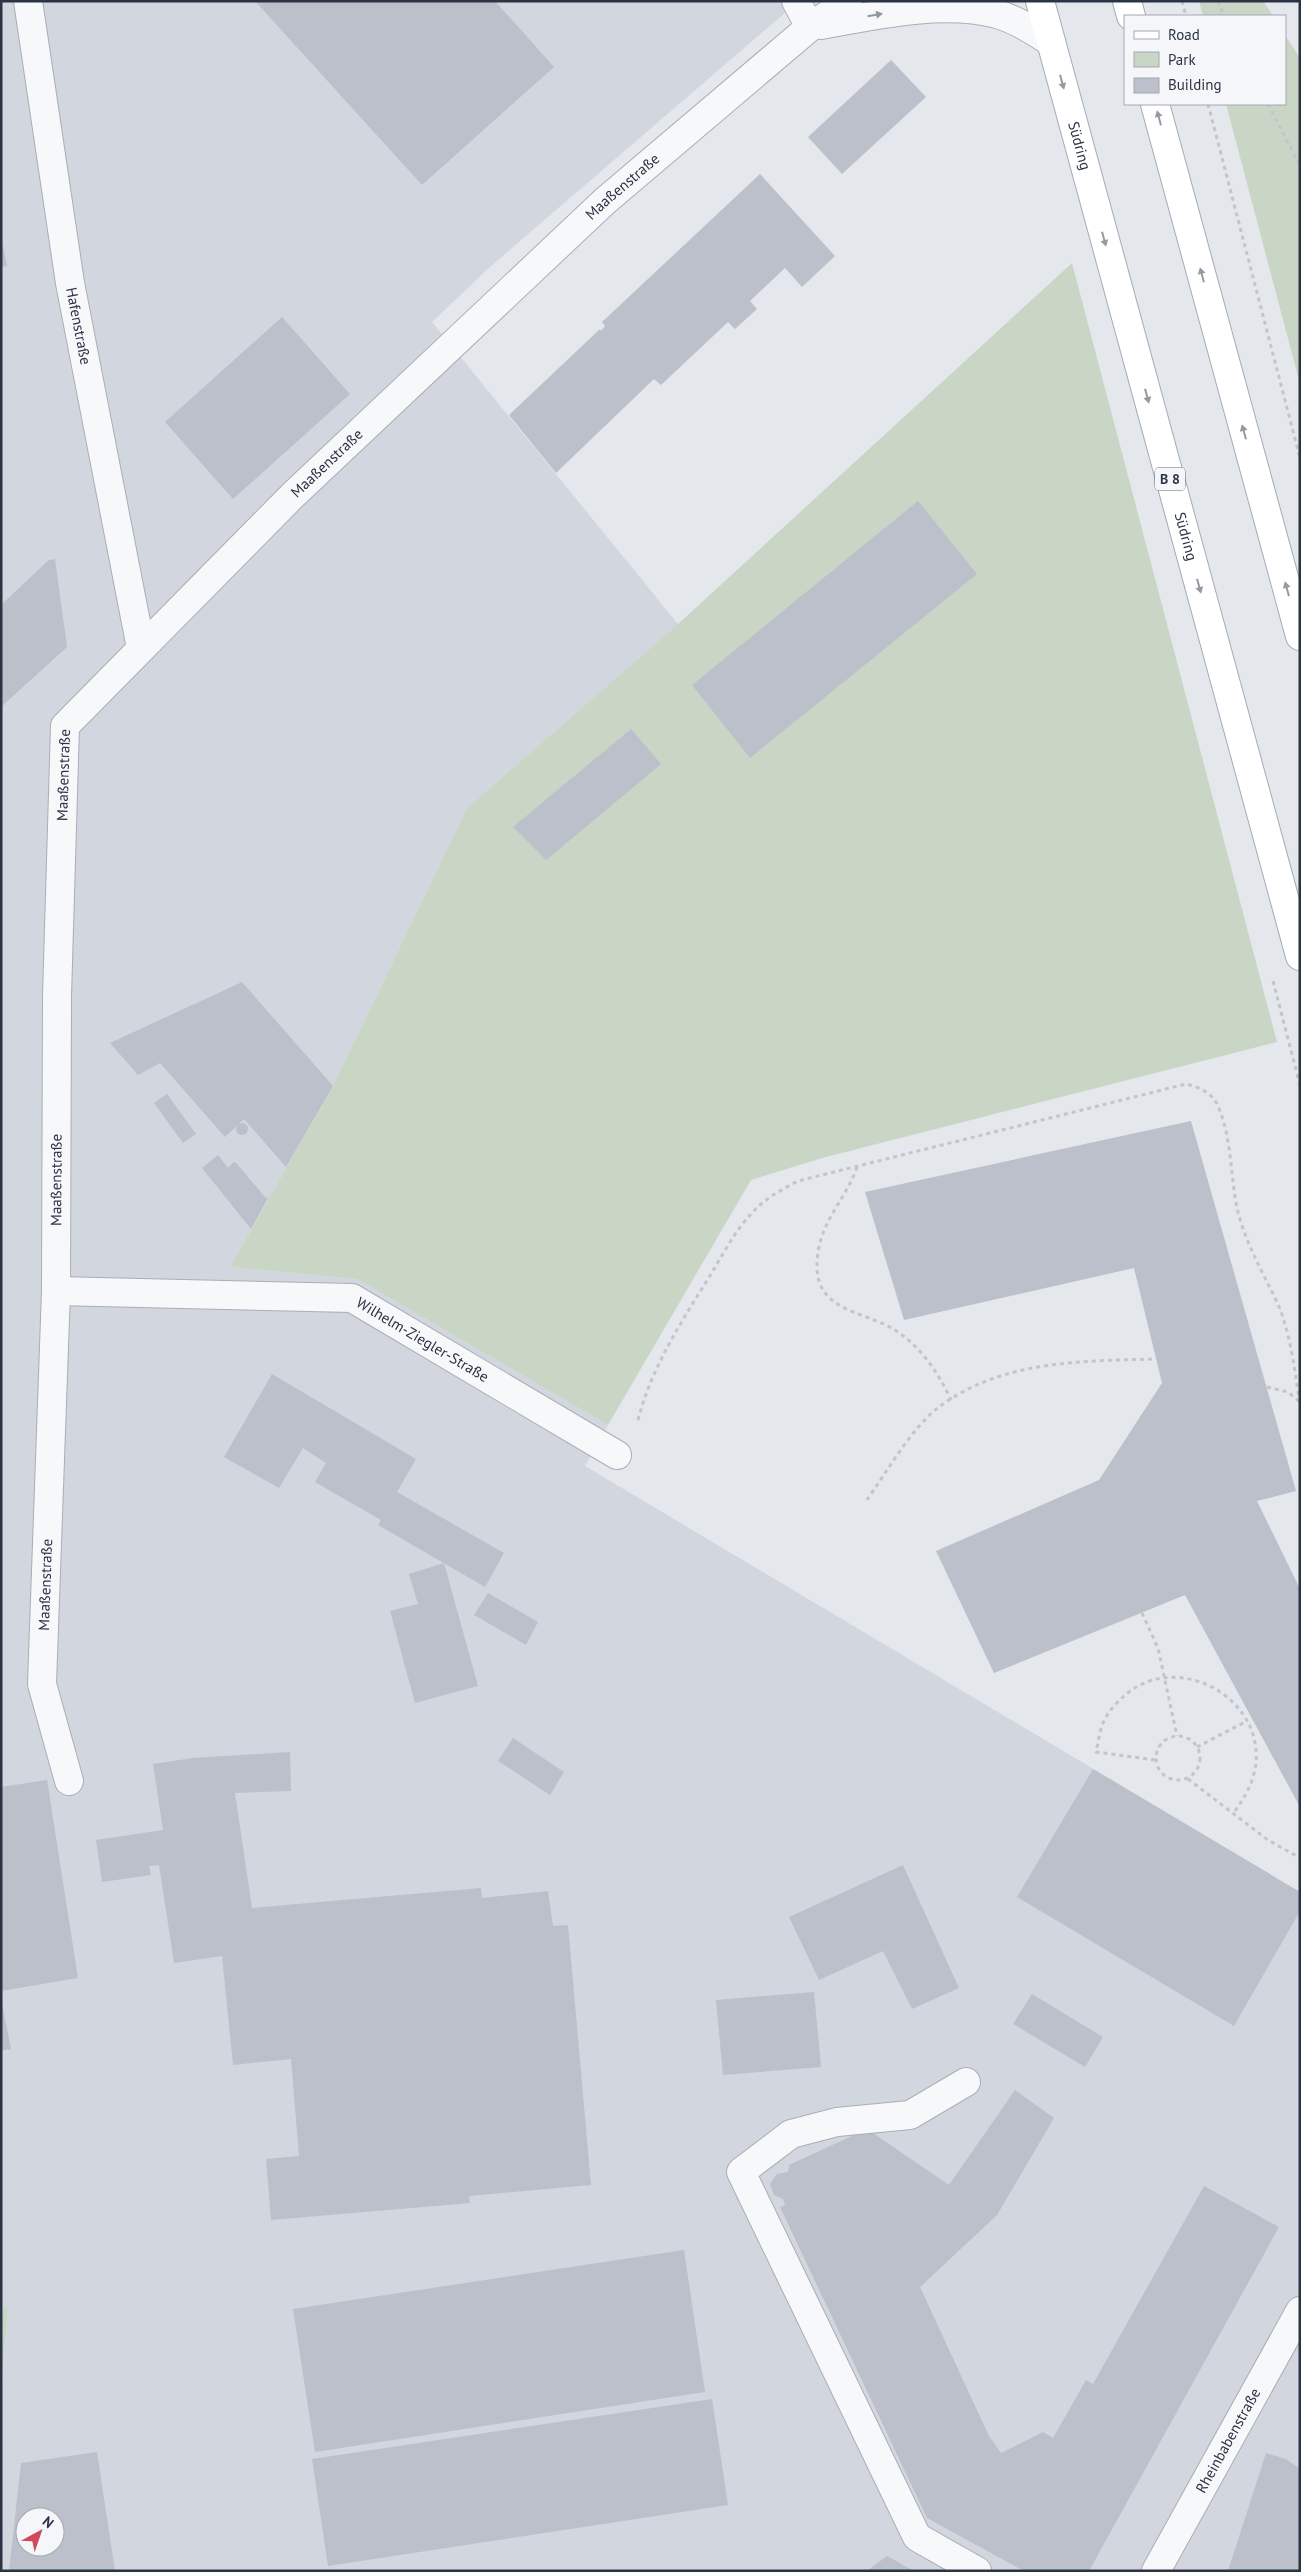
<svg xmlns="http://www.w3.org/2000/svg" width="1301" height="2572" font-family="'PT Sans',sans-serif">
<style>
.built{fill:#d2d6de;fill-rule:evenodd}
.green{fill:#c9d6c5}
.building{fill:#bbc0ca;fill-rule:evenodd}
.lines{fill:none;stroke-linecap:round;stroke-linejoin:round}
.minor-casing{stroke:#a9aeb7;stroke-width:30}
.major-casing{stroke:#a3abb8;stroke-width:30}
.path{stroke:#c2c5cb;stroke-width:3;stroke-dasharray:4 4;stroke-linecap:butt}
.minor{stroke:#f7f8fa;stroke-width:28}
.major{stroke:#fff;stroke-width:28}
.oneway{fill:#9196a0}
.oneway2{fill:#959aa2}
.labels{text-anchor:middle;stroke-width:4;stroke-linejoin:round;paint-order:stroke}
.shield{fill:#f4f6f9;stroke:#676e7b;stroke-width:1}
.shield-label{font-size:14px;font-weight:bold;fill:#2b3445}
.street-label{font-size:15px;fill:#2b3445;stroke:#f4f6f9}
</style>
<rect width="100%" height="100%" fill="#e4e7ec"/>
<path class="built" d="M1,1H799L492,265L432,322L678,624L467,808L333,1086L230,1267L357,1279L608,1425L585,1466L1300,1892V2571H1V2395L8,2309H1ZM25,2517H55V2547H25Z"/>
<g class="green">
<polygon points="1199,1 1263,1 1273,16 1203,16"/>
<polygon points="1285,35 1300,58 1300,384 1226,104 1285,104"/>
<polygon points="1072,263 1277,1042 822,1158 751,1180 608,1425 357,1279 230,1267 333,1086 467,808 678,624"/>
<polygon points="8,2308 1,2395 1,2310"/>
</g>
<g class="building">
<polygon points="255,1 495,1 554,67 422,185"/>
<polygon points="891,60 926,97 842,174 808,137"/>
<polygon points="760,174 835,256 802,287 785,268 750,301 757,309 735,329 728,322 661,385 654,379 556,473 509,415 600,329 601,331 605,326 602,322"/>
<polygon points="1,236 7,266 1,267"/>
<polygon points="282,317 350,394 233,499 165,422"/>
<polygon points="918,501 977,574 750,758 692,685"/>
<polygon points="55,559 67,647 1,707 1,605 49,560"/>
<polygon points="631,729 661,764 546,860 513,827"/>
<polygon points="242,982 333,1086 286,1167 244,1119 225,1137 160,1063 138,1075 110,1043"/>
<polygon points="167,1094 196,1134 183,1143 154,1103"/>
<polygon points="1191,1121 1296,1491 1257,1501 1300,1589 1300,1807 1185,1595 994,1673 936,1551 1099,1480 1162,1383 1134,1268 904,1320 865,1192"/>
<circle cx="242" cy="1129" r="6"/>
<polygon points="218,1155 228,1168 234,1162 237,1164 265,1197 268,1198 251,1229 202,1168"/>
<polygon points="272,1374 416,1459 397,1492 504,1553 485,1587 378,1525 381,1520 315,1482 326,1463 303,1448 279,1488 224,1457"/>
<polygon points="444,1563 478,1686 415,1703 390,1611 418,1604 409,1574"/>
<polygon points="488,1593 538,1622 526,1645 474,1615"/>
<polygon points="513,1738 564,1772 550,1795 498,1761"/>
<polygon points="290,1752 291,1791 235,1793 252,1908 481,1888 482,1898 548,1891 553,1926 568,1925 591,2185 469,2196 470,2203 271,2220 266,2159 299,2156 291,2059 233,2065 222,1956 174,1963 159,1865 149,1866 151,1875 102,1882 96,1840 163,1830 153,1764 193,1758"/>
<polygon points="1093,1769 1300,1892 1300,1911 1234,2026 1017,1897"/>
<polygon points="47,1780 78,1978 1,1991 1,1787"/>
<polygon points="903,1865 959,1988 912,2009 883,1951 819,1980 789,1917"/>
<polygon points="814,1992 821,2067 723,2075 716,2000"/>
<polygon points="1032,1994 1103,2037 1085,2067 1013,2024"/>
<polygon points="1,1999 11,2049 1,2051"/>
<polygon points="1015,2090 1054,2118 997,2215 920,2287 989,2436 1001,2453 1043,2432 1053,2438 1086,2380 1093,2384 1204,2186 1279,2227 1089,2571 1024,2571 927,2518 780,2207 785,2205 783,2199 774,2195 770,2184 777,2174 788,2172 789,2165 867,2129 949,2185"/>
<polygon points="684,2250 705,2392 315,2452 293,2309"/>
<polygon points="712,2399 728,2505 328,2566 312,2459"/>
<path d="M97,2452L115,2571H9L21,2463ZM25,2517H55V2547H25Z"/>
<polygon points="1266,2453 1286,2459 1300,2469 1300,2571 1228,2571"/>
<polygon points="887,2556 914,2571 867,2571"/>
</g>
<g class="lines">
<g class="minor-casing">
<g id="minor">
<path id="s1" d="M28,1L70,283L141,648"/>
<polyline points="796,1 810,27"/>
<path d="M821,25C875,15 943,0 997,14C1017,20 1034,31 1051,42"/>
<path id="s2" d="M56,1291L352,1298L617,1455"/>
<path id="s3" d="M69,1781L42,1684L56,1291L57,996L65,726L292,496L605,201L810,27L848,1"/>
<polyline points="966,2082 910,2115 837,2122 791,2134 741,2172 917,2537 977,2571"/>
<path id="s4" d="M1156,2571L1300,2311"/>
</g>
</g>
<g class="major-casing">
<g id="major">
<path id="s5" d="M1040,1L1300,956"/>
<polyline points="1127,1 1131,16"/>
<polyline points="1155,104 1300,636"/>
</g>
</g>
<g class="path">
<polyline points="1182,1 1186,16"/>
<polyline points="1218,1 1224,16"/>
<polyline points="1208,104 1300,458"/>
<polyline points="1268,104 1300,166"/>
<polyline points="1273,981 1300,1085"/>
<path d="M857,1167C847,1197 822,1220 818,1253C809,1312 861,1309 895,1330C921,1347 938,1372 951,1400"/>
<polyline points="1267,1387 1288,1392 1299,1401"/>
<path d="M638,1420C652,1366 682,1321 711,1274C723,1254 735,1231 751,1214C764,1199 781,1190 798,1181L1186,1084C1198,1087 1211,1092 1217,1104C1232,1136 1230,1174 1237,1208C1245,1242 1262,1271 1277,1302C1291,1334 1295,1372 1300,1406"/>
<path d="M867,1500C886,1473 913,1426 939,1407C1002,1360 1082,1361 1156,1359"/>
<polyline points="1142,1613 1158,1648 1177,1736"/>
<circle cx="1178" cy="1758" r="22"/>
<polyline points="1197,1747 1247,1721"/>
<path d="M1155,1760L1096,1752C1098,1744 1099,1734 1102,1726C1106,1714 1115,1704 1124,1696C1180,1646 1275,1704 1253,1777C1249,1791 1241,1802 1233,1814"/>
<polyline points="1188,1779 1268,1840 1300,1858"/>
</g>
<use href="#minor" class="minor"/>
<use href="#major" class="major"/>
</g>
<defs><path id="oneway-solid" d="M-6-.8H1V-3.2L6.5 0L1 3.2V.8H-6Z" transform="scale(1.25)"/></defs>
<use class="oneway" href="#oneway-solid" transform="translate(875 15) rotate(-10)"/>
<g class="oneway2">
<use href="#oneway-solid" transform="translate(1062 82) rotate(75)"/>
<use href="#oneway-solid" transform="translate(1159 118) rotate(-105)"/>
<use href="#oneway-solid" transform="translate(1104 239) rotate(75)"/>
<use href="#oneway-solid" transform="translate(1202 275) rotate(-105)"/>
<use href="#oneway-solid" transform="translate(1147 396) rotate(75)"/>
<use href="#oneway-solid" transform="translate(1244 432) rotate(-105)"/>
<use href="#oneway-solid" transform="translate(1199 586) rotate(75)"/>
<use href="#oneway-solid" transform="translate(1287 589) rotate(-105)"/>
</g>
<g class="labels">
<rect class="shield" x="1155" y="467.5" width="30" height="23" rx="4"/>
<g class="shield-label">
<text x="1170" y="484">B 8</text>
</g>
<g class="street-label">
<text dy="5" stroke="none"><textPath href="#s5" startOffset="150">Südring</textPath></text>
<text dy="5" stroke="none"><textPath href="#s3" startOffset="1835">Maaßenstraße</textPath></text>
<text dy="5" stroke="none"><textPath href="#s1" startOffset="329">Hafenstraße</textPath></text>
<text dy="5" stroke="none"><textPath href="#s3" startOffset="1430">Maaßenstraße</textPath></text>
<text dy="5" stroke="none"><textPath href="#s5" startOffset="555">Südring</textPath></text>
<text dy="5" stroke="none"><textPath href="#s3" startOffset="1010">Maaßenstraße</textPath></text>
<text dy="5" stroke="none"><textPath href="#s3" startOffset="605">Maaßenstraße</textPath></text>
<text dy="5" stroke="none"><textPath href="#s2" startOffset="378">Wilhelm-Ziegler-Straße</textPath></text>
<text dy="5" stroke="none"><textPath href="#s3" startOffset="200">Maaßenstraße</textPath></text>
<text dy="5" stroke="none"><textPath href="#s4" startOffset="149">Rheinbabenstraße</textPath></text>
</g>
</g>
<rect width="1301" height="2572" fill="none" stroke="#2b3445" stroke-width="5"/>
<rect x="1124" y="15" width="162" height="90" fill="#f4f6f9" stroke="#a4a8b1"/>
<rect x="1134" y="31" width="25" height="8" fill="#ffffff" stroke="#a4a8b1"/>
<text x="1168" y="40" font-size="15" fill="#2b3445">Road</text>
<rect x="1134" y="52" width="25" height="15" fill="#c9d6c5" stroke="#a4a8b1"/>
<text x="1168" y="65" font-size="15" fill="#2b3445">Park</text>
<rect x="1134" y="78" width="25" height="15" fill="#bbc0ca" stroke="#a4a8b1"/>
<text x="1168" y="90" font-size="15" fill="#2b3445">Building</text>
<g transform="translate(40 2532) rotate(40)"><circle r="24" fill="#f4f6f9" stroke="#a4a8b1"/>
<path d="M0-4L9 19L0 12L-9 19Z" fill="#d1495b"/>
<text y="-8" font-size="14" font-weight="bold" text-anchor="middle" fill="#2b3445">N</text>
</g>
</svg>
